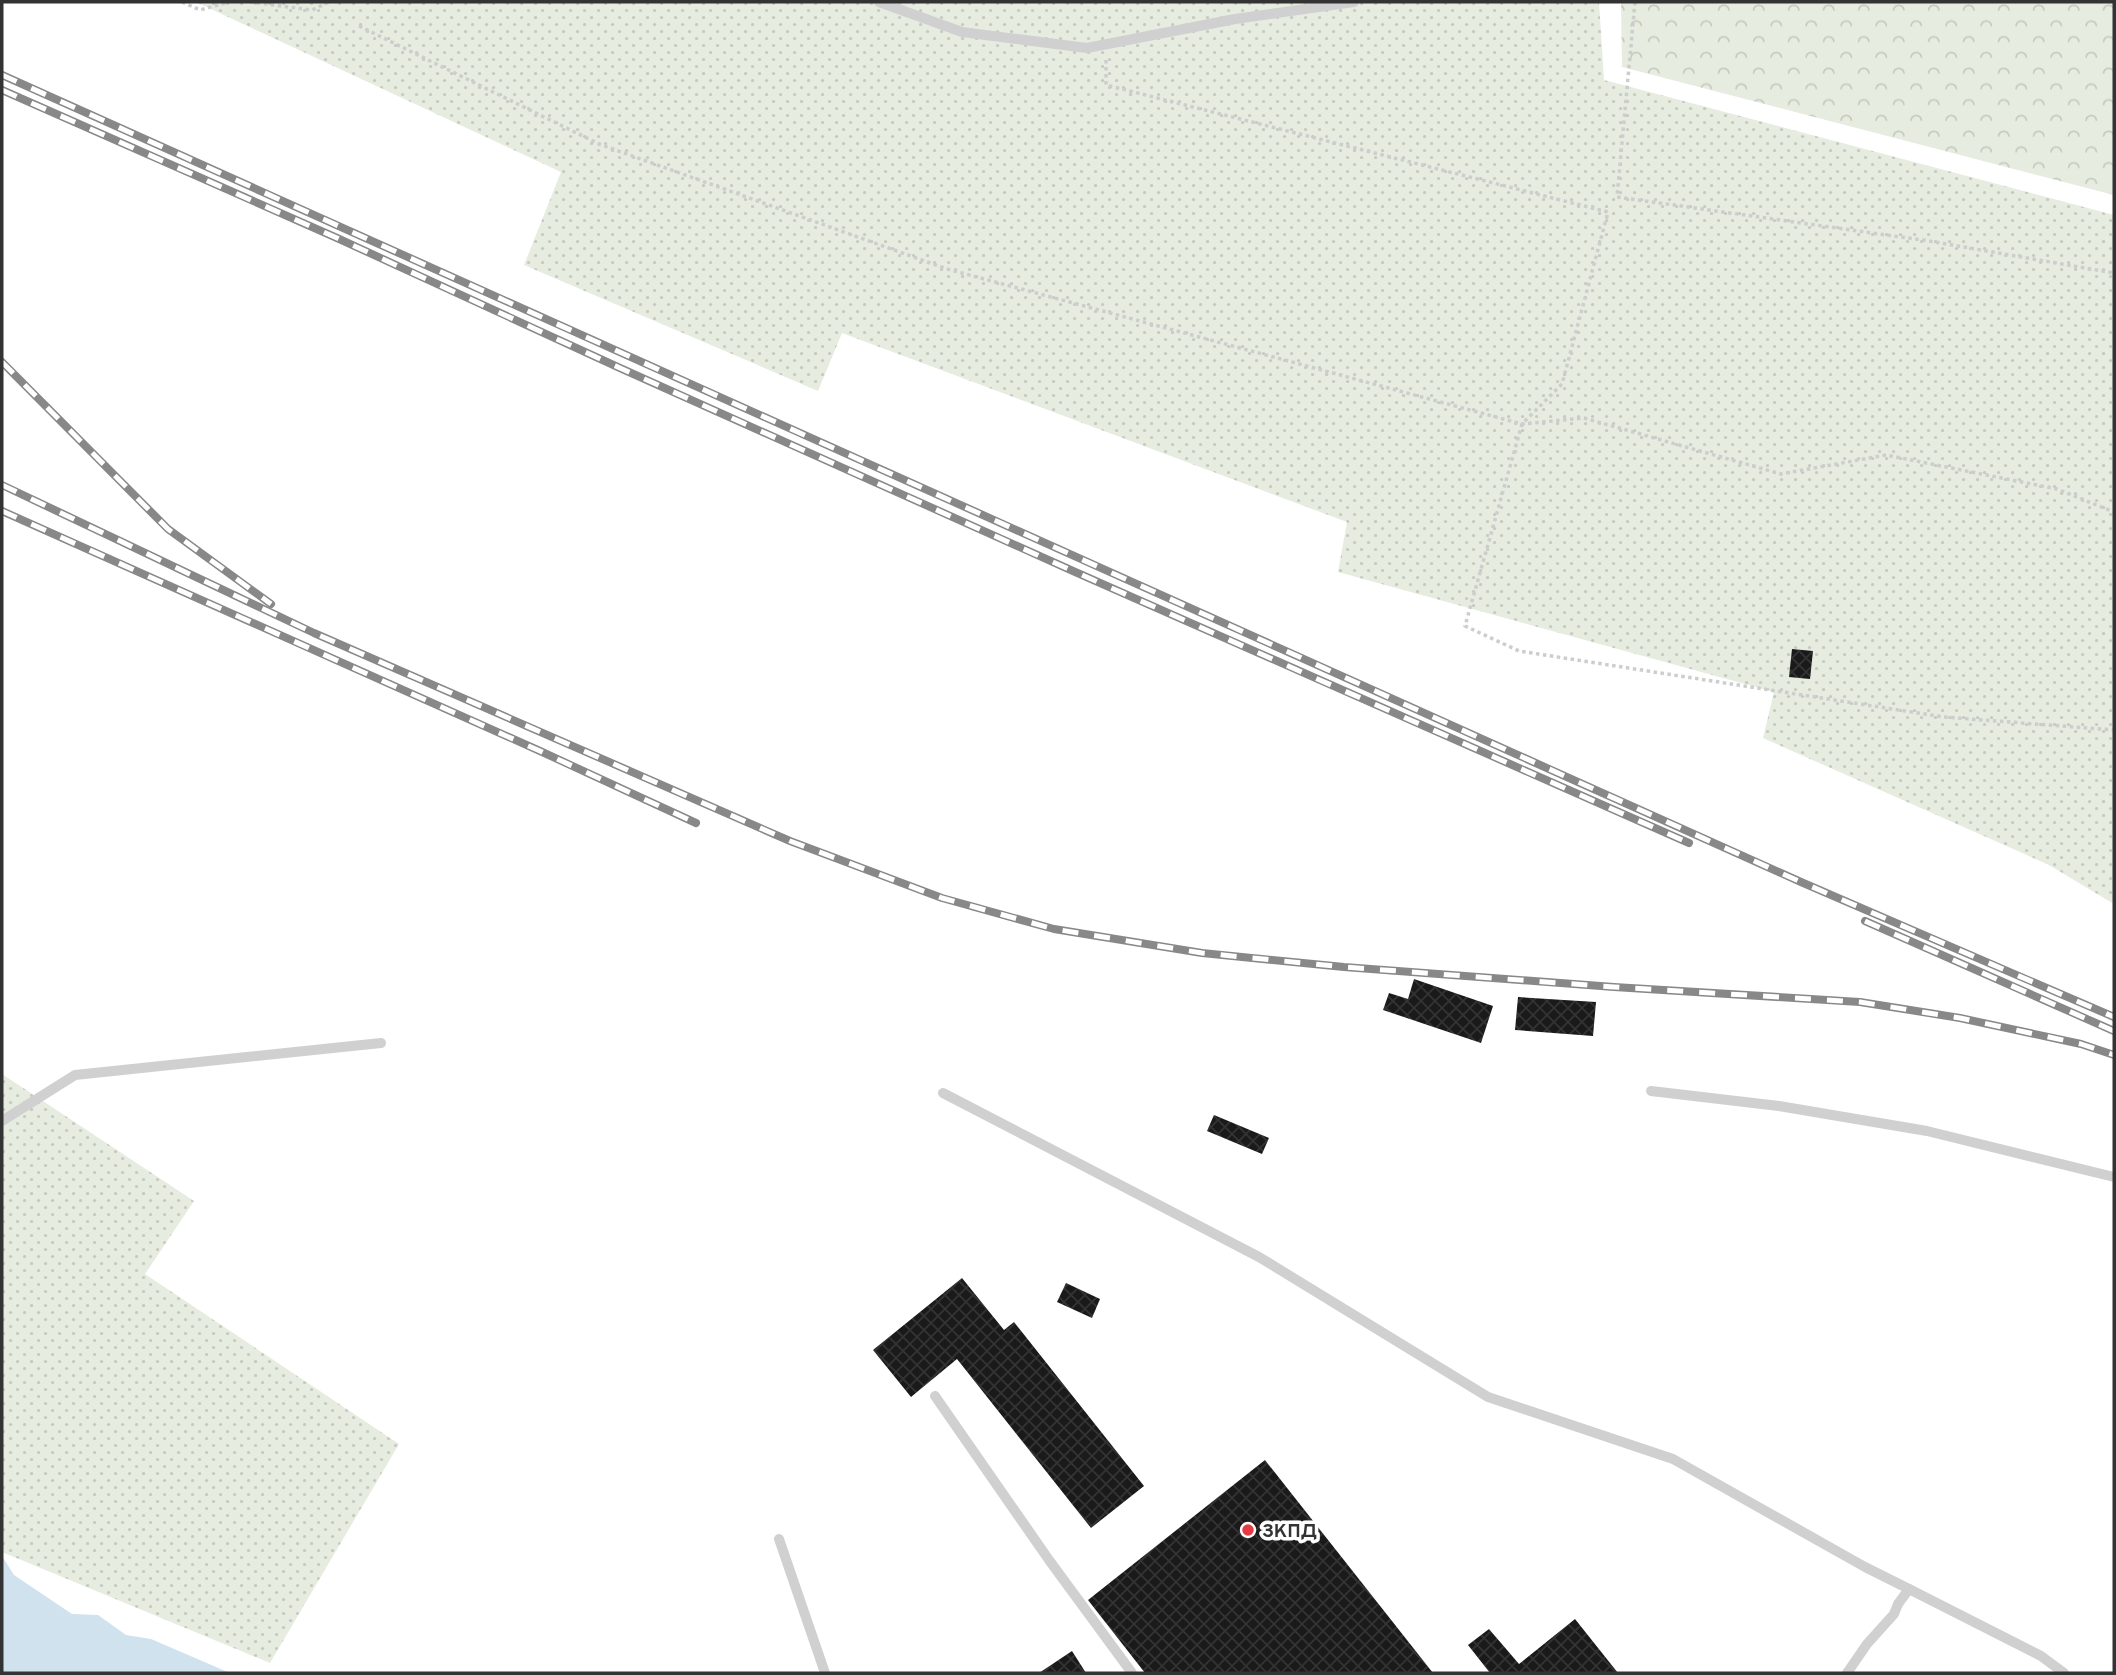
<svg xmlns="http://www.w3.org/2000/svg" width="2116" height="1675" font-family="Overpass,sans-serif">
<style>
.forest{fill:url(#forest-crowns)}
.garden{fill:url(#garden-dots)}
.water{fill:#cfe2ee}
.building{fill:url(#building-cross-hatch)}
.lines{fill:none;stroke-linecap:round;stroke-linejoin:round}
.path{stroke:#cdcdcd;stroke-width:3.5;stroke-dasharray:3.5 3.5;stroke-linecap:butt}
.lane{stroke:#d0d0d0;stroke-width:10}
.rail-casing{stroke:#888;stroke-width:8}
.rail{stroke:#fff;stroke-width:5;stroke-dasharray:16;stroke-linecap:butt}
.poi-dot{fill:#e63946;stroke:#fff;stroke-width:2.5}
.labels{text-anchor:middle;stroke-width:7;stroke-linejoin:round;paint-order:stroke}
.poi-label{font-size:19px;font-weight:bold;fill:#333;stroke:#fff;text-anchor:start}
</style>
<defs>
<pattern id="forest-crowns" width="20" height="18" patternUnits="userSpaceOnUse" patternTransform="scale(1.75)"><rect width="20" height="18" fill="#e6ecdf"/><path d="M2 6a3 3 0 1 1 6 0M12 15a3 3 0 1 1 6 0" fill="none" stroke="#c6cbc0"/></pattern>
<pattern id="garden-dots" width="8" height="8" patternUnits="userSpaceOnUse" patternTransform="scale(1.75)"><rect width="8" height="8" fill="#e6ecdf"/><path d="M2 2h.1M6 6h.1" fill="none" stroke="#c6cbc0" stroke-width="1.8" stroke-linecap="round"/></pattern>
<pattern id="building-cross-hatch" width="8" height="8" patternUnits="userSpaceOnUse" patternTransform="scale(1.75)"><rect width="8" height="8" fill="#1a1a1a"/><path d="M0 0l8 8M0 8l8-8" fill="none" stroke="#333"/></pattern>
</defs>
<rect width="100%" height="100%" fill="#fff"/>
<polygon class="forest" points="1621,2 2114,2 2114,195 1622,67"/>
<g class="garden">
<polygon points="196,2 1599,2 1604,80 2114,215 2114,904 2049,865 1763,738 1774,692 1338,572 1347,522 842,333 818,391 524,265 561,172"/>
<polygon points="2,1074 194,1201 145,1274 399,1444 270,1663 2,1552"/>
</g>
<polygon class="water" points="2,1556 14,1575 72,1614 98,1615 126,1635 151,1639 230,1673 2,1673"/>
<g class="building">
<polygon points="1792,649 1813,651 1810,679 1789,677"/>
<polygon points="1414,979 1493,1006 1481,1043 1383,1010 1389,993 1408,999"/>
<polygon points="1518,997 1596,1002 1593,1036 1515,1030"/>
<polygon points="1214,1115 1269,1138 1262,1154 1207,1131"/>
<polygon points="962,1278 1004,1330 1014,1322 1144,1486 1091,1528 957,1359 911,1397 873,1350"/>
<polygon points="1066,1283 1100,1299 1092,1318 1057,1302"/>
<polygon points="1265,1460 1433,1673 1145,1673 1088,1600"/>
<polygon points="1575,1619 1618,1673 1490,1673 1468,1645 1489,1629 1519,1664"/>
<polygon points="1072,1651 1086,1673 1039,1673"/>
</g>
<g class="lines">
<g class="path">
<polyline points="182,2 200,10 229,2"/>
<polyline points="250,2 312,10 329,2"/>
<polyline points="1635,2 1617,197 1929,241 2114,273"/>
<polyline points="359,26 599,144 947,269 1522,424 1584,418 1781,474 1886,455 2057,489 2114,512"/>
<polyline points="1106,60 1106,85 1608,212 1562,384 1522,424 1465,626 1519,651 1944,717 2114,730"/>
</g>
<g class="lane">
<polyline points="879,2 962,32 1087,48 1235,19 1354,2"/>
<polyline points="1651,1091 1779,1106 1927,1131 2114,1177"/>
<polyline points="943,1093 1259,1257 1488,1397 1673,1459 1865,1567 1909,1589 1898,1604 1894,1614 1867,1644 1847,1673"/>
<polyline points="2,1121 75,1075 381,1043"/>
<polyline points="935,1396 1049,1560 1132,1673"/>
<polyline points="779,1539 825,1673"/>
<polyline points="1909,1589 2041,1656 2064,1673"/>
</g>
<g class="rail-casing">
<g id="rail">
<polyline points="2,75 1801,882 2114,1017"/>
<polyline points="2,90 337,238 620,368 1073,571 1689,843"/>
<polyline points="2,362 168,529 271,604"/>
<polyline points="2,485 314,633 790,841 942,898 1054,929 1202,953 1344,967 1614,987 1860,1002 1960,1018 2081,1044 2114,1055"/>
<polyline points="2,511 540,751 696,823"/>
<polyline points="1865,921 2114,1031"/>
</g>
</g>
<use href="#rail" class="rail"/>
</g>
<circle class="poi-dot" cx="1248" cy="1530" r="7"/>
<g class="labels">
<g class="poi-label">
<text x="1262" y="1537">ЗКПД</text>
</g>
</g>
<rect width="2116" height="1675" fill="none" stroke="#333333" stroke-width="7"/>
</svg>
